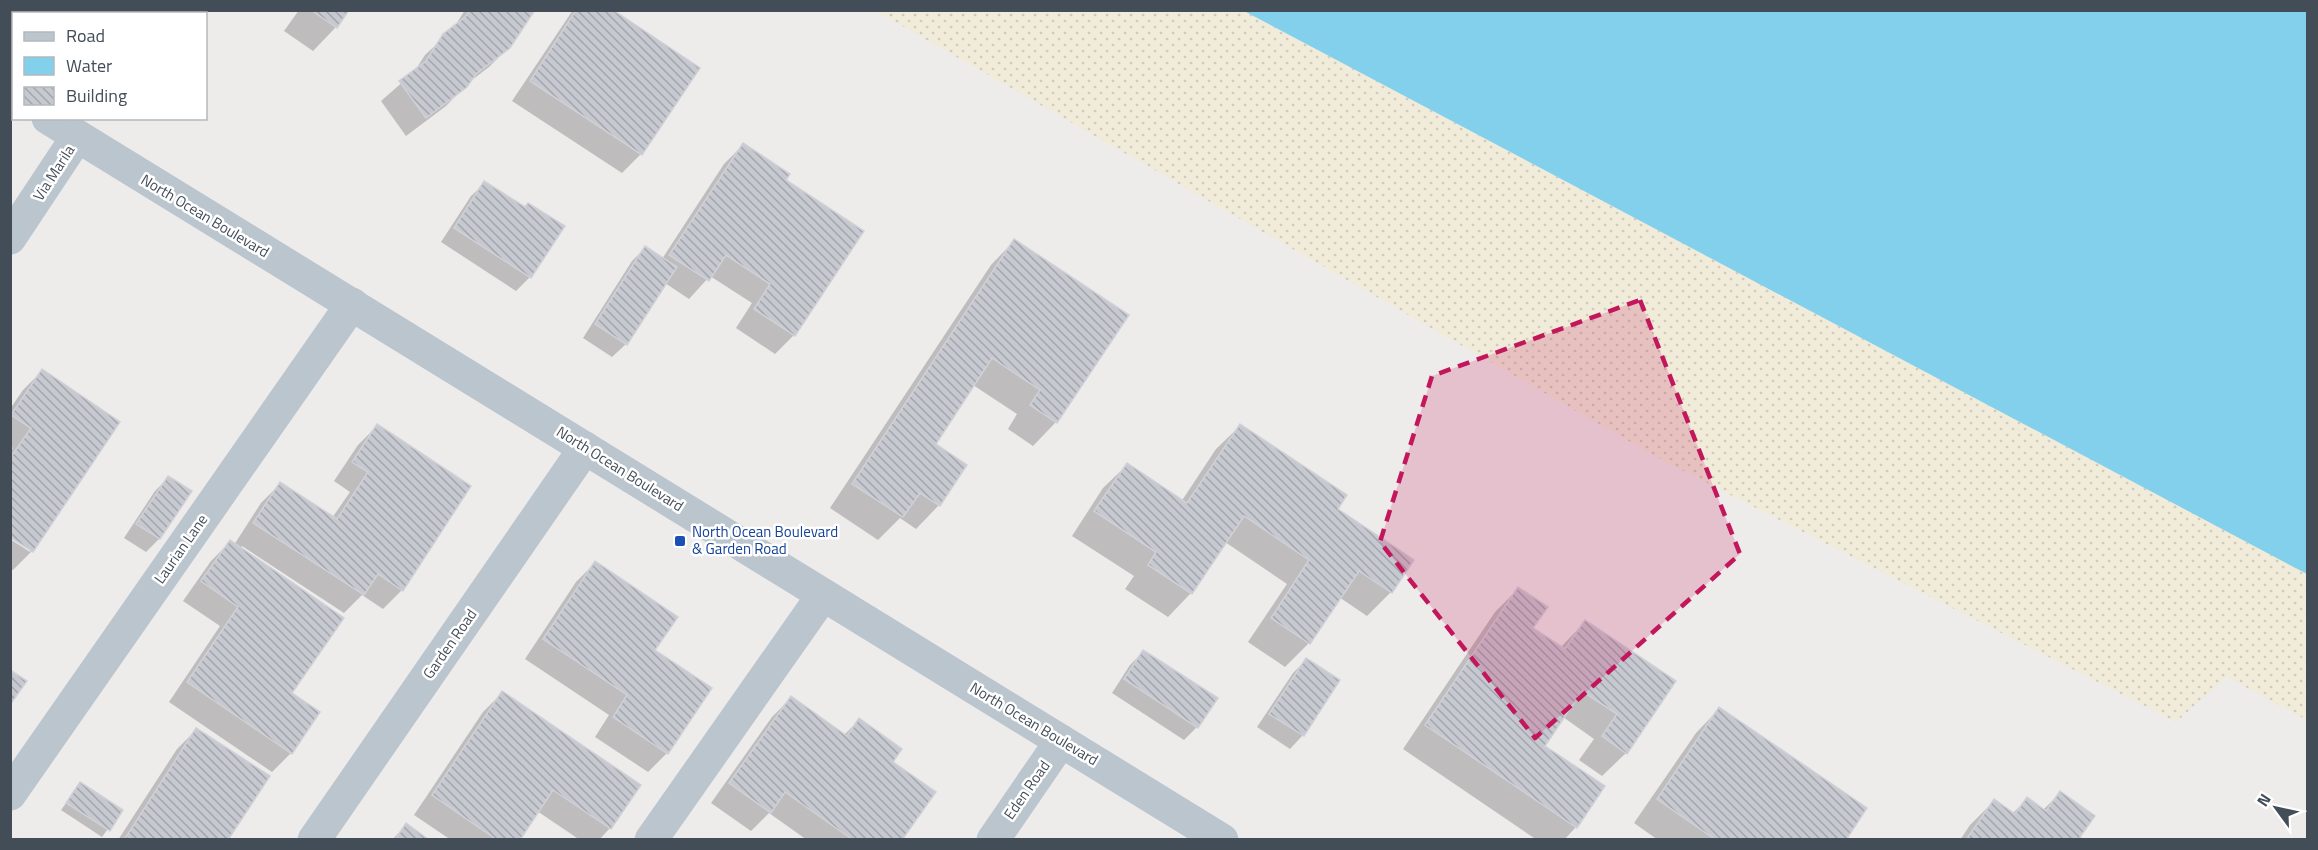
<svg xmlns="http://www.w3.org/2000/svg" width="2318" height="850" font-family="'Titillium Web',sans-serif">
<style>
.sand{fill:url(#sand-dots)}
.water{fill:#83d0ec}
.shadow{fill:#0003}
.building{fill:url(#building-back-hatch);stroke:#cfd1d7;stroke-width:1.5}
.lines{fill:none;stroke-linecap:round;stroke-linejoin:round}
.minor{stroke:#bbc5ce;stroke-width:33}
.marked{fill:#c2185b;fill-opacity:0.2;stroke:#c2185b;stroke-width:4.5;stroke-dasharray:12 8;stroke-linejoin:round}
.transit-dot{fill:#1a4fb4;stroke:#fff;stroke-width:2}
.labels{text-anchor:middle;stroke-width:5;stroke-linejoin:round;paint-order:stroke}
.street-label{font-size:15px;fill:#434d58;stroke:#fff}
.transit-label{font-size:15px;fill:#164399;stroke:#fff;text-anchor:start}
</style>
<defs>
<pattern id="sand-dots" width="8" height="8" patternUnits="userSpaceOnUse" patternTransform="scale(1.5)"><rect width="8" height="8" fill="#f1ebda"/><path d="M2 2h.1M6 6h.1" fill="none" stroke="#d0cbbd" stroke-width="1.8" stroke-linecap="round"/></pattern>
<pattern id="building-back-hatch" width="6" height="6" patternUnits="userSpaceOnUse" patternTransform="scale(1.5)"><rect width="6" height="6" fill="#c7c9d1"/><path d="M-1 5l2 2M0 0l6 6M5-1l2 2" fill="none" stroke="#a3a5ac"/></pattern>
</defs>
<rect width="100%" height="100%" fill="#eeebeb"/>
<polygon class="sand" points="876,11 1244,11 2307,574 2307,720 2227,677 2176,722 1662,460"/>
<polygon class="water" points="1244,11 2307,11 2307,574"/>
<g class="shadow">
<polygon points="299,10 348,10 336,27 313,51 284,31"/>
<polygon points="465,10 533,10 509,47 489,67 468,83 446,106 406,136 381,101 414,72 425,55 453,29"/>
<polygon points="573,10 610,10 641,154 622,173 512,101"/>
<polygon points="743,145 784,181 862,232 794,335 775,354 736,328 752,303 710,276 689,299 665,283 626,344 612,357 583,338 632,261 645,248 662,259 724,164"/>
<polygon points="485,183 524,209 562,227 530,277 516,291 441,242 471,196"/>
<polygon points="1014,241 1056,422 1033,446 1008,429 1017,414 973,385 934,445 939,505 916,529 900,518 878,540 830,508 991,265"/>
<polygon points="42,371 32,551 13,570 10,569 10,539 30,552 30,548 10,535 10,451 13,448 10,446 10,409 23,390"/>
<polygon points="377,426 402,590 383,609 362,595 344,613 242,546 240,549 290,693 291,753 272,772 169,702 220,626 183,601 211,561 230,542 234,545 261,503 280,484 332,518 350,492 334,481 358,445"/>
<polygon points="1240,426 1336,509 1391,592 1367,616 1339,597 1309,643 1285,667 1248,642 1287,584 1225,542 1191,593 1168,617 1125,589 1134,576 1072,536 1103,488 1127,465 1181,502 1216,449"/>
<polygon points="168,478 189,492 159,539 146,552 124,538 155,491"/>
<polygon points="595,563 653,651 710,688 667,753 648,772 595,737 609,715 525,659 576,582"/>
<polygon points="1518,589 1531,628 1560,648 1585,622 1674,682 1626,753 1602,776 1579,760 1594,739 1563,717 1543,746 1576,827 1564,840 1537,840 1403,749 1495,612"/>
<polygon points="1143,652 1197,727 1184,740 1112,693 1130,665"/>
<polygon points="1306,660 1338,681 1303,735 1290,749 1257,727 1293,673"/>
<polygon points="502,693 610,828 599,840 580,840 537,811 518,840 451,840 414,815 483,712"/>
<polygon points="791,698 844,735 859,720 891,763 901,840 807,840 769,813 751,831 711,803 772,717"/>
<polygon points="1719,709 1844,840 1658,840 1634,823 1696,733"/>
<polygon points="196,730 226,840 118,840 177,749"/>
<polygon points="80,784 121,811 102,837 61,810"/>
<polygon points="2060,793 2078,837 2081,840 1960,840 1970,825 1994,801 2012,814 2027,799 2043,810"/>
<polygon points="406,825 427,840 392,840"/>
</g>
<g class="building">
<polygon points="311,10 349,10 337,28"/>
<polygon points="470,10 535,10 510,48 476,74 467,87 426,118 399,81 426,61 443,34 465,17"/>
<polygon points="576,10 613,10 700,68 642,155 530,81"/>
<polygon points="743,143 790,174 786,180 864,231 795,336 754,309 770,284 726,255 709,281 669,255"/>
<polygon points="484,181 525,207 528,203 565,226 531,278 454,228"/>
<polygon points="1014,239 1129,315 1057,423 1030,405 1040,390 992,358 936,444 967,465 940,506 920,493 903,517 852,484"/>
<polygon points="645,246 677,267 627,345 595,324"/>
<polygon points="42,369 120,422 33,552 10,537 10,458 31,428 11,415"/>
<polygon points="377,424 471,486 403,591 378,574 364,595 253,523 280,482 337,519 368,472 352,462"/>
<polygon points="1240,424 1347,495 1338,509 1414,560 1392,593 1359,571 1310,644 1271,618 1309,560 1244,516 1192,594 1148,565 1156,552 1094,511 1127,463 1187,503"/>
<polygon points="168,476 192,491 160,539 136,524"/>
<polygon points="230,540 344,618 292,693 320,712 292,754 187,682 238,607 201,581"/>
<polygon points="595,561 678,617 655,650 712,688 668,754 613,717 627,695 543,639"/>
<polygon points="1518,587 1548,607 1533,628 1565,649 1585,620 1676,681 1627,754 1602,736 1617,714 1582,691 1545,746 1605,786 1577,828 1425,725"/>
<polygon points="1143,650 1218,698 1198,728 1124,679"/>
<polygon points="1306,658 1340,680 1304,736 1269,714"/>
<polygon points="10,670 27,681 10,705"/>
<polygon points="502,691 641,785 611,829 553,790 520,840 497,840 432,795"/>
<polygon points="791,696 847,736 859,718 902,749 893,762 936,792 902,840 853,840 785,792 771,813 729,783"/>
<polygon points="1719,707 1867,808 1846,840 1716,840 1657,799"/>
<polygon points="196,728 270,776 228,840 124,840"/>
<polygon points="80,782 123,810 110,831 66,803"/>
<polygon points="2060,791 2095,816 2080,837 2084,840 1966,840 1994,799 2015,814 2027,797 2046,811"/>
<polygon points="406,823 429,840 395,840"/>
</g>
<g class="lines">
<g class="minor">
<polyline points="10,95 14,97"/>
<polyline points="48,118 1222,840"/>
<polyline points="10,238 77,137"/>
<polyline points="10,794 352,304"/>
<polyline points="314,840 585,448"/>
<polyline points="651,840 823,595"/>
<polyline points="993,840 1061,741"/>
</g>
</g>
<path class="marked" d="M1640,300L1740,554L1535,738L1380,542L1432,376Z"/>
<rect class="transit-dot" x="674" y="535" width="12" height="12" rx="3"/>
<g class="labels">
<g class="street-label">
<text transform="translate(54 173) rotate(-57)" y="5">Via Marila</text>
<text transform="translate(205 216) rotate(31)" y="5">North Ocean Boulevard</text>
<text transform="translate(620 469) rotate(32)" y="5">North Ocean Boulevard</text>
<text transform="translate(181 549) rotate(-55)" y="5">Laurian Lane</text>
<text transform="translate(450 644) rotate(-55)" y="5">Garden Road</text>
<text transform="translate(1034 724) rotate(31)" y="5">North Ocean Boulevard</text>
<text transform="translate(1027 790) rotate(-55)" y="5">Eden Road</text>
</g>
<g class="transit-label">
<text x="692" y="537">North Ocean Boulevard<tspan x="692" dy="17">&amp; Garden Road</tspan></text>
</g>
</g>
<rect width="2318" height="850" fill="none" stroke="#434d58" stroke-width="24"/>
<rect x="12" y="12" width="195" height="108" fill="#ffffff" stroke="#b4b8bc" stroke-width="1.5"/>
<rect x="24" y="32" width="30" height="9" fill="#bbc5ce" stroke="#b4b8bc" stroke-width="1.5"/>
<text x="66" y="42" font-size="18" fill="#434d58">Road</text>
<rect x="24" y="57" width="30" height="18" fill="#83d0ec" stroke="#b4b8bc" stroke-width="1.5"/>
<text x="66" y="72" font-size="18" fill="#434d58">Water</text>
<rect x="24" y="87" width="30" height="18" fill="url(#building-back-hatch)" stroke="#b4b8bc" stroke-width="1.5"/>
<text x="66" y="102" font-size="18" fill="#434d58">Building</text>
<g transform="translate(2276 808) rotate(303)" stroke="#ffffff" stroke-width="4.5" paint-order="stroke">
<path d="M0-4.5L10 22L0 15L-10 22Z" fill="#434d58"/>
<text y="-9" font-size="16" font-weight="bold" text-anchor="middle" fill="#434d58">N</text>
</g>
</svg>
